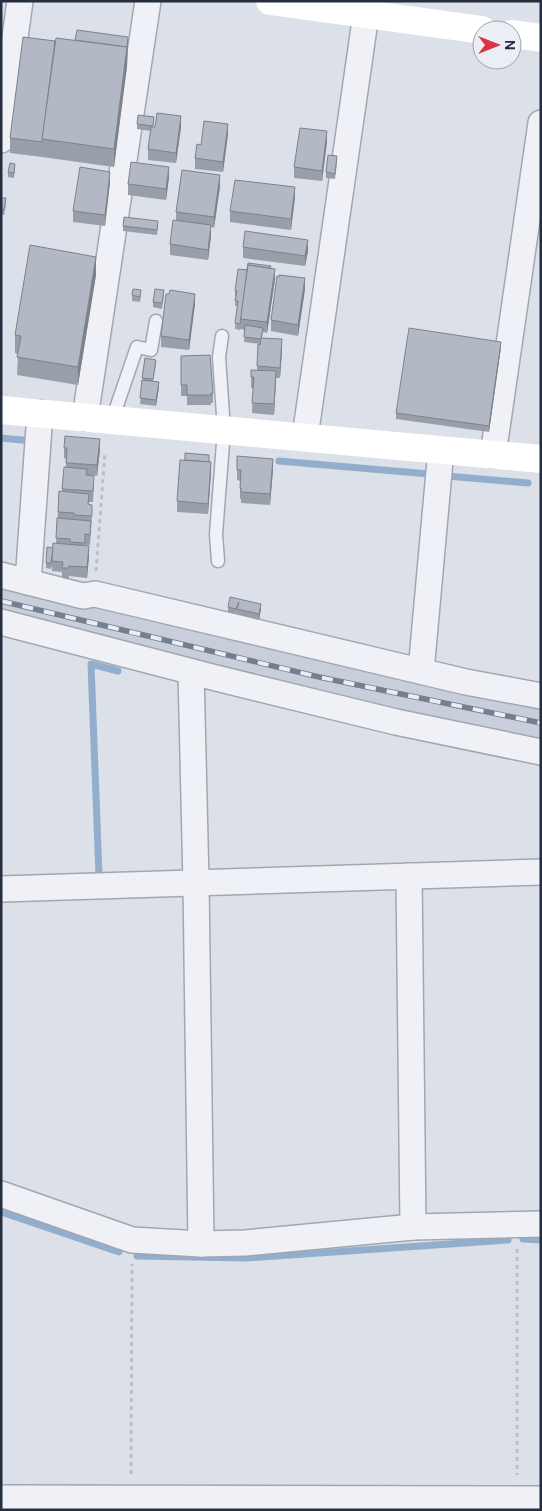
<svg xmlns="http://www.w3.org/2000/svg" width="542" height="1511" font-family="'DM Sans',sans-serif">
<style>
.built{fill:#c9cfda}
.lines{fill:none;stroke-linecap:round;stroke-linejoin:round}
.stream{stroke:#93aecc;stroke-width:7}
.lane-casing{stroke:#a1a7b2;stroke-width:15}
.street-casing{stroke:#a1a7b2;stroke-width:28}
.path{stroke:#babec6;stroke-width:3;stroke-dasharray:4 4;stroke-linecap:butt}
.lane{stroke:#eff1f6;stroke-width:12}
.street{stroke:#eff1f6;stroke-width:25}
.secondary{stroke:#fff;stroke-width:28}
.rail-casing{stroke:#747f92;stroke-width:5.5}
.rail{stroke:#ebeff5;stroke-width:4;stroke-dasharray:11;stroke-linecap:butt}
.wall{fill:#999fa9}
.shaded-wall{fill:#7d828a}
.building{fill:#b2b9c5;stroke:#7d828a}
</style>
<rect width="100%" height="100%" fill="#dce0e8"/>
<polygon class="built" points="1,584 91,607 465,696 541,710 541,744 1,615"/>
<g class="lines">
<g class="stream">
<polyline points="1,438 32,441"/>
<polyline points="279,461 429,474"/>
<polyline points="447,476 528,483"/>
<polyline points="94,876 99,876 91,664 118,671"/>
<polyline points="1,1212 119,1252"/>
<polyline points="523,1239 541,1240"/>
<polyline points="137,1256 245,1258 508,1240"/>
</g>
<g class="lane-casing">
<g id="lane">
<polyline points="112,420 137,347 151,350 156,321"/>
<polyline points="218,561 216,534 224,430 219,357 222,336"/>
</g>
</g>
<g class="street-casing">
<g id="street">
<polyline points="1,140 20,1"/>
<polyline points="85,418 148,1"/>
<polyline points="305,437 366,14"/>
<polyline points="493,455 541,123"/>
<polyline points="1,575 83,596 95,594 466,682 541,696"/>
<polyline points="28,582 40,413"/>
<polyline points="1,622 216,678 396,722 541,752"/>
<polyline points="421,671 441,450"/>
<polyline points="191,672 196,883 201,1244"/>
<polyline points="409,876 413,1227"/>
<polyline points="1,889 541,872"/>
<polyline points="1,1194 132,1240 201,1244 245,1243 413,1227 541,1224"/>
<polyline points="1,1498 541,1499"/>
</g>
</g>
<g class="path">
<polyline points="96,571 105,452"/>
<polyline points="517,1249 517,1475"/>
<polyline points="131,1474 132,1264"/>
</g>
<use href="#lane" class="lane"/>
<use href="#street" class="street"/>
<g class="secondary">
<polyline points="270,1 482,30"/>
<polyline points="512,34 541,38"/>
<polyline points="1,410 541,459"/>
</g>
<g class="rail-casing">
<polyline id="rail" points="1,601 319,677 541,723"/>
</g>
<use href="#rail" class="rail"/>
</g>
<g class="wall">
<polygon points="55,41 128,47 127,66 114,167 42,157 42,152 42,157 10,153 10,138"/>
<polygon points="154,122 153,127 181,127 176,163 148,160 148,149 151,131 137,129 137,124"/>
<polygon points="228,134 223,172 195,169 195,158 201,145"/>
<polygon points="327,142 322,181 294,178 294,167"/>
<polygon points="337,162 335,179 326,178 326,172"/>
<polygon points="15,169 14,178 8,177 8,172"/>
<polygon points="169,177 166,200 128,195 128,184"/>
<polygon points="110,182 105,226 73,222 73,211"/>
<polygon points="220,186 214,228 211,227 211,236 208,260 170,255 170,244 176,221 176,212"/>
<polygon points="295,197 291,230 230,222 230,211"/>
<polygon points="1,198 6,204 4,215 1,215"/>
<polygon points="123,226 158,226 157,235 123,231"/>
<polygon points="243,247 308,251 305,266 243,258"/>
<polygon points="271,268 275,279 267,333 263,332 262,338 282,350 280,378 276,378 274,415 252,413 253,388 251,388 251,370 257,370 258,344 260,344 244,342 245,330 240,329 240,327 240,330 235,329 237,306 235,306 236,296 235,296 235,291 247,270"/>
<polygon points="96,275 78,385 17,375 18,354 15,353 15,335"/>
<polygon points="305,289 298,336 271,331 271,320"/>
<polygon points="132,295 141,296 140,302 132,301"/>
<polygon points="164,296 162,309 153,307 153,302"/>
<polygon points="195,304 189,350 161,347 161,336"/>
<polygon points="501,347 489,432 396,419 396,413"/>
<polygon points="181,356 213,393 213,403 211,403 211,405 187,405 187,396 181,396"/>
<polygon points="145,358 156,365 153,381 159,387 156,406 140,404"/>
<polygon points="64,448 100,449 97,476 87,475 94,486 93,502 89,502 89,504 92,515 90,545 85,545 89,556 87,578 69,576 69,579 62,578 62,572 52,571 52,565 51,569 46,568 46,563 56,543 58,512 62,492 64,467 66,467 66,459 64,458"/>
<polygon points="209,462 211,472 208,514 177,512 177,501"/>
<polygon points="273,469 270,505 241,503 241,499 240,499 240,481 237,480 237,470"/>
<polygon points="228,607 261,609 259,620 237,614 237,611 236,614 228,612"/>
</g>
<g class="shaded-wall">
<polygon points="128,37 127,66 114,167 114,149"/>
<polygon points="55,41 42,139 42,157 42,142"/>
<polygon points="181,116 181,127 176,163 176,153"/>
<polygon points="228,124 228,134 223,172 223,162"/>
<polygon points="327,131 327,142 322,181 322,171"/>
<polygon points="169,167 169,177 166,200 166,189"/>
<polygon points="110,172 110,182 105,226 105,215"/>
<polygon points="220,175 220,186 214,228 214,217"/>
<polygon points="295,187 295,197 291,230 291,219"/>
<polygon points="211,225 211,236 208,260 208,250"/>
<polygon points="308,240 308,251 305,266 305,256"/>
<polygon points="96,257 96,275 78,385 78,367"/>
<polygon points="275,269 275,279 267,333 267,322"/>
<polygon points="305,278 305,289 298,336 298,325"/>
<polygon points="195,294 195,304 189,350 189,340"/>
<polygon points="282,339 282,350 280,378 280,368"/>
<polygon points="501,342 501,347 489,432 489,426"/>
<polygon points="276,371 276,382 274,415 274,404"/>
<polygon points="159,382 159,387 156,406 156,400"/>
<polygon points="100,439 100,449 97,476 97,465"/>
<polygon points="273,459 273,469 270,505 270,494"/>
<polygon points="211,462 211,472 208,514 208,504"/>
<polygon points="89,546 89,556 87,578 87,567"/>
<polygon points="261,604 261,609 259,620 259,614"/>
</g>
<g class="building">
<polygon points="77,30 128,37 127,47 75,40"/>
<polygon points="23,37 55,41 42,142 10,138"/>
<polygon points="56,38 127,47 114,149 42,139"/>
<polygon points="157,113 181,116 176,153 148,149 151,127 155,127"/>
<polygon points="138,115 154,117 153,126 137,124"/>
<polygon points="204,121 228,124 223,162 195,158 197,144 201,145"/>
<polygon points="300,128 327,131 322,171 294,167"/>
<polygon points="328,155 337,156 335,174 326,172"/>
<polygon points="131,162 169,167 166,189 128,184"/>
<polygon points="10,163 15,164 14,173 8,172"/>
<polygon points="80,167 110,172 105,215 73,211"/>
<polygon points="182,170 220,175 214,217 176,212"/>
<polygon points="235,180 295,187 291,219 230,211"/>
<polygon points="1,198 6,198 4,210 1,209"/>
<polygon points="124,217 158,221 157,230 123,226"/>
<polygon points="173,220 211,225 208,250 170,244"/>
<polygon points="245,231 308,240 305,256 243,247"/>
<polygon points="30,245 96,257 78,367 17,357 21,336 15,335"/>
<polygon points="248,263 271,266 270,268 248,265 247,270"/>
<polygon points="248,265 275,269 267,322 240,319"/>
<polygon points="238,269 247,270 240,324 235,323 238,301 235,301 237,291 235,291"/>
<polygon points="279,275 305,278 298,325 271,320 277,276 279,277"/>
<polygon points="133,289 141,290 140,297 132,295"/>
<polygon points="155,289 164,290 162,303 153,302"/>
<polygon points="170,290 195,294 189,340 161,336 166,294 169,294"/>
<polygon points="245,325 263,328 261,339 244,337"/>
<polygon points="409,328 501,342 489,426 396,413"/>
<polygon points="261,338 282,339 280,368 257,366 258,344 260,345"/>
<polygon points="210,355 213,393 211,393 211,395 187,395 187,385 181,385 181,356"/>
<polygon points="145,358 156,360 153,379 142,378"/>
<polygon points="251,370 276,371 274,404 252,403 254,377 251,377"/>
<polygon points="142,380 159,382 156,400 140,398"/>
<polygon points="65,436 100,439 97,465 66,463 67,448 64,448"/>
<polygon points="185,453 209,455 209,462 185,460"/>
<polygon points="237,456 273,459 270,494 241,492 241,488 240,488 241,470 237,470"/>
<polygon points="180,460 211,462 208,504 177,501"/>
<polygon points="64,467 87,469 86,475 94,476 93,491 62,489"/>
<polygon points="59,491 89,494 88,504 92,505 92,516 74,515 74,513 58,512"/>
<polygon points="57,518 91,521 90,535 85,534 85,543 70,542 70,539 56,538"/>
<polygon points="53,543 89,546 87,567 69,566 69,568 62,568 63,562 52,561"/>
<polygon points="47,547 53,548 51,563 46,563"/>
<polygon points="230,597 261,604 259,614 237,609 239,602 236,609 228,607"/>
</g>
<rect width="542" height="1511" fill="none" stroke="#242e3f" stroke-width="5"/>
<g transform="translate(497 45) rotate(90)"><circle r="24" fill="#ebeff5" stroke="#9ba2ac"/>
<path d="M0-4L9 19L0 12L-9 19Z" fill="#da334a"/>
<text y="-8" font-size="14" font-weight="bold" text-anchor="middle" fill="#242e3f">N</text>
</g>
</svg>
